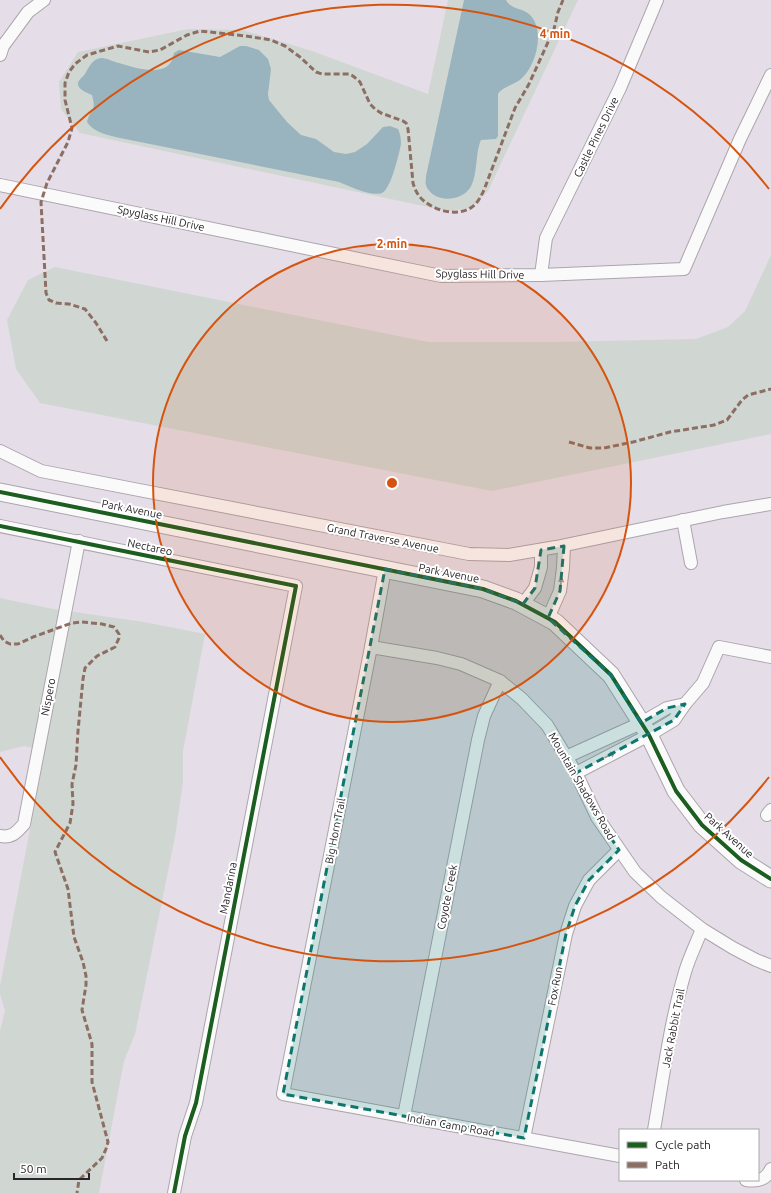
<svg xmlns="http://www.w3.org/2000/svg" width="771" height="1193" font-family="Ubuntu,sans-serif">
<style>
.green{fill:#d0d7d3}
.water{fill:#99b4be}
.lines{fill:none;stroke-linecap:round;stroke-linejoin:round}
.street-casing{stroke:#aba5ac;stroke-width:14}
.secondary-casing{stroke:#aba5ac;stroke-width:19}
.street{stroke:#fbfafb;stroke-width:12}
.secondary{stroke:#fbfafb;stroke-width:17}
.quiet{stroke:#8d6e63;stroke-width:3;stroke-dasharray:6 3;stroke-linecap:butt}
.cycleway-casing{stroke:#fff;stroke-width:6}
.cycleway{stroke:#1b5e20;stroke-width:4}
.oneway{fill:#9d9a9d}
.marked{fill:#0f766e;fill-opacity:0.2;stroke:#0f766e;stroke-width:3;stroke-dasharray:8 5;stroke-linejoin:round}
.ring{fill:none;stroke:#d5540f;stroke-width:2}
.labels{text-anchor:middle;stroke-width:4;stroke-linejoin:round;paint-order:stroke}
.street-label{font-size:11px;fill:#2a252b;stroke:#fff}
.centre{fill:#d5540f;stroke:#fff;stroke-width:2}
.ring-label{font-size:12px;text-anchor:middle;font-weight:bold;fill:#d5540f;stroke:#fff;stroke-width:4;stroke-linejoin:round;paint-order:stroke}
</style>
<rect width="100%" height="100%" fill="#e5dde7"/>
<g class="green">
<polygon points="448,0 578,0 488,191 471,208 447,211 80,133 61,109 59,82 78,52 188,29 242,30 312,51 428,94"/>
<polygon points="771,255 771,434 492,491 40,403 16,369 7,320 28,280 55,267 428,342 554,342 696,339 728,327 745,311"/>
<polygon points="0,598 53,609 144,622 205,634 183,751 183,782 175,837 135,1034 124,1061 99,1193 0,1193 0,1031 5,1011 0,994 0,986 45,751 24,746 0,752"/>
</g>
<g class="water">
<path d="M464,0H506C512,11 524,7 531,16C545,32 536,66 521,79C515,84 501,88 498,94V136L496,139L481,140C475,153 478,176 470,188C462,199 445,202 434,195C431,193 427,189 426,185C425,183 426,179 426,176Z"/>
<path d="M240,46H246L259,50L268,59L271,69L268,94L269,100L287,122L301,135L316,139L334,152L346,154L355,152L367,144L383,127L390,126L398,129C400,133 401,138 401,144C399,154 391,189 382,193C371,197 349,186 339,182L120,138C108,135 94,133 87,122C90,108 97,114 92,95C88,93 78,90 78,84C78,80 82,78 85,74C89,67 92,59 101,58C108,58 113,62 119,63C132,67 162,77 171,62C173,59 173,56 174,53L179,50L220,57Z"/>
</g>
<g class="lines">
<g class="street-casing">
<g id="street">
<polyline points="0,55 3,46 28,12 44,0"/>
<polyline points="0,185 441,276 541,275 684,269 740,139 771,75"/>
<polyline points="541,275 546,238 620,88 657,0"/>
<polyline points="0,451 41,471 469,554 509,555 556,547 723,512 771,504"/>
<polyline points="683,520 691,563"/>
<polyline points="0,526 296,586 196,1103 185,1136 174,1193"/>
<polyline points="385,569 371,647 283,1094 620,1156"/>
<polyline points="523,604 535,588 541,567 541,550"/>
<polyline points="548,618 560,591 563,568 564,546"/>
<polyline points="371,647 437,658 461,664 500,681 522,699 547,725 576,773 597,817 635,872 661,897 702,929 733,948 756,960 771,966"/>
<polyline points="566,757 641,723 667,708 685,704"/>
<polyline points="576,773 649,735 674,720 685,704 703,683 719,647 771,657"/>
<polyline points="767,815 771,810"/>
<path d="M0,836C12,838 16,833 24,824L79,541"/>
<polyline points="404,1116 478,740 484,716 500,681"/>
<path d="M654,1130C663,1078 670,1023 685,972C689,958 696,944 702,929"/>
<polyline points="524,1138 566,934 575,906 589,880 619,850"/>
<path d="M746,1180C758,1182 766,1180 771,1169"/>
</g>
</g>
<g class="secondary-casing">
<polyline id="secondary" points="0,492 483,589 516,601 555,622 611,675 649,735 676,791 702,825 741,860 771,879"/>
</g>
<use href="#street" class="street"/>
<use href="#secondary" class="secondary"/>
<g class="quiet">
<path d="M107,341L96,323L85,309L69,304L56,303L49,300L46,293L41,202L47,183L68,142L72,128L65,100V83L69,72L75,64L87,55L118,46L149,52L160,50L187,35L200,31L246,36L271,40L285,46L300,57L316,72L322,74H349L353,76L360,82L370,104L375,109L381,113L403,121L406,123L408,129L413,183C415,190 418,196 424,201C436,211 458,217 472,207C478,203 481,196 484,190L515,108L529,84L554,29L558,12L563,0"/>
<polyline points="569,442 590,448 604,448 633,442 670,432 714,425 727,420 742,400 748,395 771,389"/>
<polyline points="0,635 4,641 10,644 18,644 33,637 72,623 82,622 102,624 114,627 119,634 119,638 115,647 97,656 85,668 83,679 78,731 76,765 72,784 73,804 70,823 55,852 68,889 74,937 83,962 86,976 86,985 82,1010 92,1044 92,1082 108,1142 106,1149 102,1158 79,1180 77,1193"/>
</g>
<g class="cycleway-casing">
<g id="cycleway">
<polyline points="0,492 483,589 516,601 555,622 611,675 649,735 676,791 702,825 741,860 771,879"/>
<polyline points="0,526 296,586 196,1103 185,1136 174,1193"/>
</g>
</g>
<use href="#cycleway" class="cycleway"/>
</g>
<defs><path id="oneway-solid" d="M-6-.8H1V-3.2L6.5 0L1 3.2V.8H-6Z"/></defs>
<g class="oneway">
<use href="#oneway-solid" transform="translate(561 583) rotate(-83)"/>
<use href="#oneway-solid" transform="translate(610 755) rotate(-27)"/>
</g>
<path class="marked" d="M564,546L560,591L548,618L611,675L641,723L667,708L685,704L674,720L576,773L597,817L619,850L589,880L575,906L566,934L524,1138L283,1094L385,569L483,589L523,604L535,588L541,550Z"/>
<circle cx="392" cy="483" r="239" fill="#d5540f" fill-opacity=".12"/>
<g class="ring">
<circle cx="392" cy="483" r="239"/>
<path d="M769 777A478 478 0 0 1 0 757M0 209A478 478 0 0 1 769 189"/>
</g>
<g class="labels">
<g class="street-label">
<text transform="translate(596 137) rotate(-64)" y="4">Castle Pines Drive</text>
<text transform="translate(161 218) rotate(12)" y="4">Spyglass Hill Drive</text>
<text transform="translate(480 274) rotate(1)" y="4">Spyglass Hill Drive</text>
<text transform="translate(132 509) rotate(11)" y="4">Park Avenue</text>
<text transform="translate(383 538) rotate(11)" y="4">Grand Traverse Avenue</text>
<text transform="translate(150 547) rotate(12)" y="4">Nectareo</text>
<text transform="translate(449 573) rotate(11)" y="4">Park Avenue</text>
<text transform="translate(48 697) rotate(-79)" y="4">Nispero</text>
<text transform="translate(582 786) rotate(60)" y="4">Mountain Shadows Road</text>
<text transform="translate(335 831) rotate(-79)" y="4">Big Horn Trail</text>
<text transform="translate(729 835) rotate(42)" y="4">Park Avenue</text>
<text transform="translate(228 888) rotate(-79)" y="4">Mandarina</text>
<text transform="translate(447 897) rotate(-79)" y="4">Coyote Creek</text>
<text transform="translate(555 986) rotate(-79)" y="4">Fox Run</text>
<text transform="translate(673 1028) rotate(-79)" y="4">Jack Rabbit Trail</text>
<text transform="translate(451 1125) rotate(10)" y="4">Indian Camp Road</text>
</g>
</g>
<circle cx="392" cy="483" r="6" class="centre"/>
<g class="ring-label">
<text x="555" y="38">4 min</text>
<text x="392" y="248">2 min</text>
</g>
<rect x="619" y="1129" width="140" height="52" fill="#ffffff" stroke="#aaa8aa"/>
<rect x="627" y="1142" width="20" height="6" fill="#1b5e20" stroke="#aaa8aa"/>
<text x="655" y="1149" font-size="12" fill="#2a252b">Cycle path</text>
<rect x="627" y="1162" width="20" height="6" fill="#8d6e63" stroke="#aaa8aa"/>
<text x="655" y="1169" font-size="12" fill="#2a252b">Path</text>
<path d="M14 1173v6h75v-6" fill="none" stroke="#2a252b" stroke-width="2"/>
<text x="20" y="1173" font-size="12" fill="#2a252b" stroke="#ffffff" stroke-width="3" paint-order="stroke">50 m</text>
</svg>
